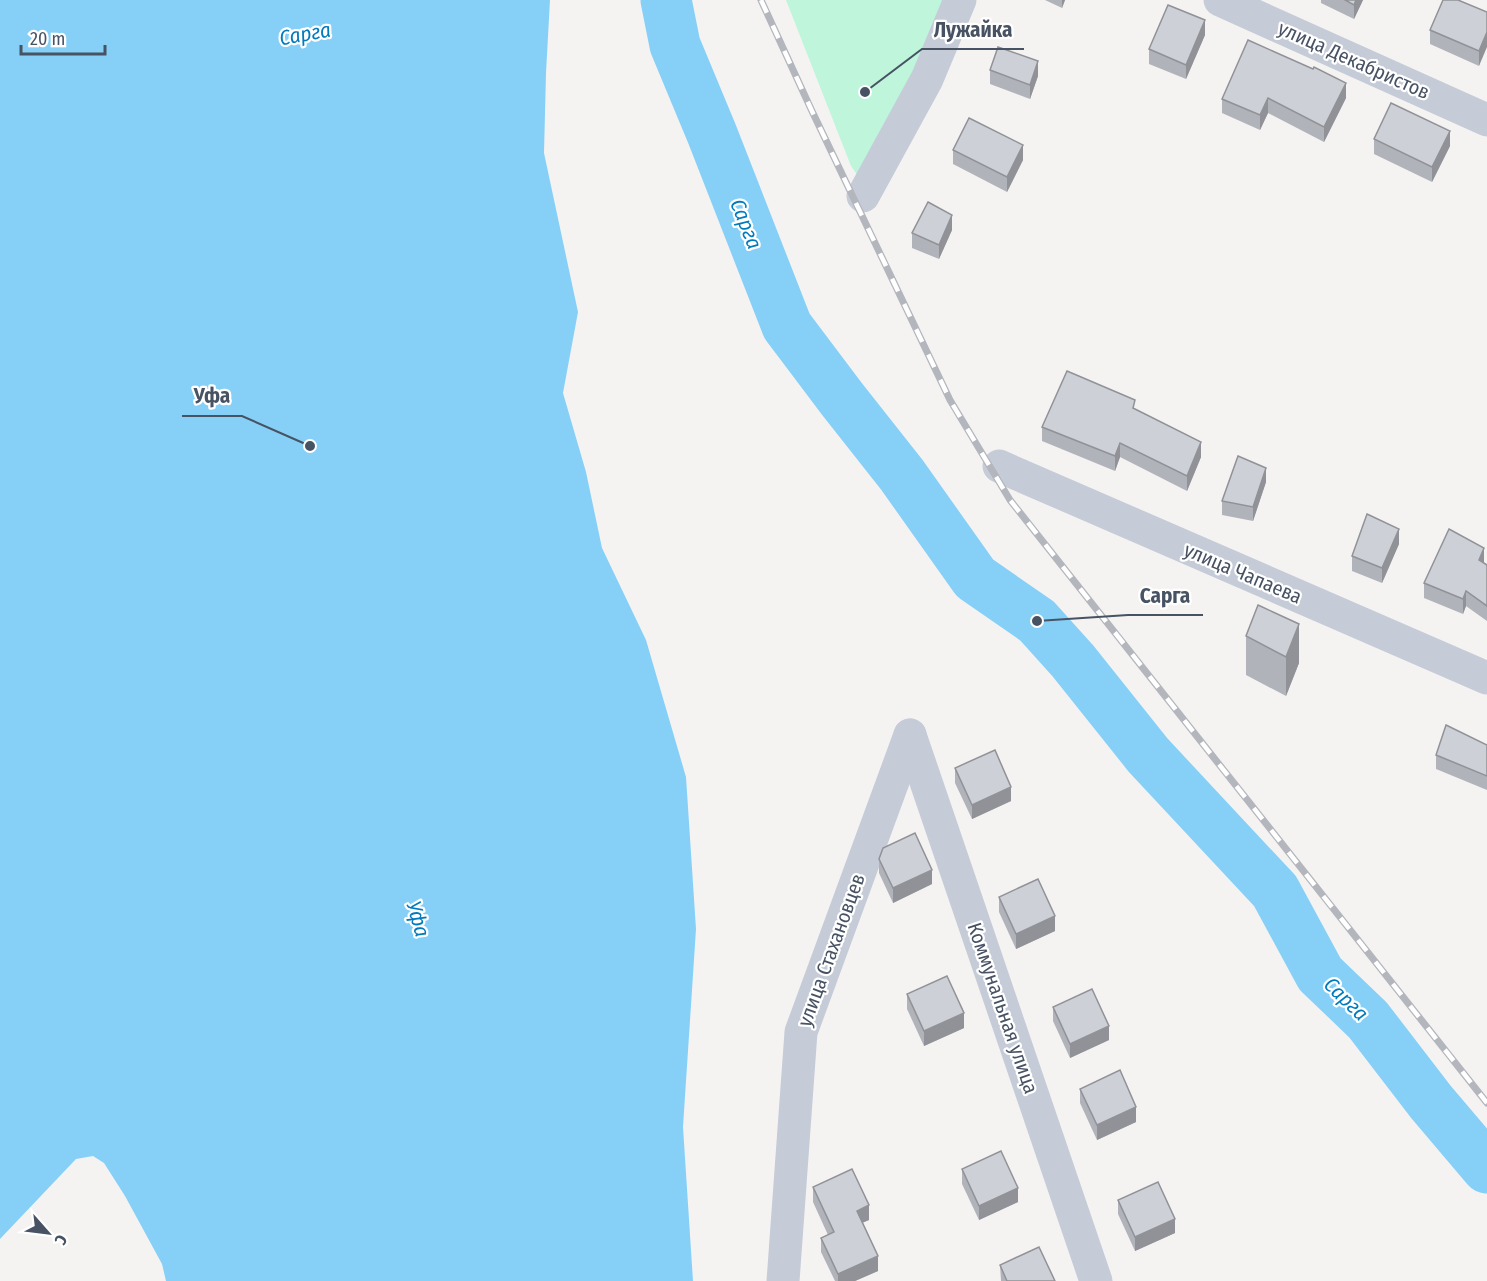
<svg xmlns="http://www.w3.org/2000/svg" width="1487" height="1281" font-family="'Fira Sans Condensed',sans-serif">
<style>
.green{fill:#bef5db}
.water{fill:#86d0f7}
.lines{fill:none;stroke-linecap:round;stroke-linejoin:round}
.river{stroke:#86d0f7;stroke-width:51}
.minor{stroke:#c5ccd8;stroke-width:33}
.rail-casing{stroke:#b4b6bd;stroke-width:7}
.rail{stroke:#fff;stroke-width:4.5;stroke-dasharray:14;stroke-linecap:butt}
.wall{fill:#b1b3ba}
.shaded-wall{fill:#909297}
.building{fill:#ced0d8;stroke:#909297;stroke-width:1.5}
.labels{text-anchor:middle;stroke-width:4.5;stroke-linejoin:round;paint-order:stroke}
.street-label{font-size:20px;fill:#475263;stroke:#fff}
.water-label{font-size:21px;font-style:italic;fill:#007bbd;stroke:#fff}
.leader{fill:none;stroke:#475263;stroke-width:2}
.callout-dot{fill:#475263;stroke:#fff;stroke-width:2}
.callout-label{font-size:21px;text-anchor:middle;font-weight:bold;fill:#475263;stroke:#fff;stroke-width:4.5;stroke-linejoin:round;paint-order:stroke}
</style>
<rect width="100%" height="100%" fill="#f5f3f2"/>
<polygon class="green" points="786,0 945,0 918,67 858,176 851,166"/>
<polygon class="water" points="0,0 550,0 546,73 544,153 578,312 563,393 586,472 602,548 646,640 686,777 696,929 683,1127 693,1281 166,1281 162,1264 125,1196 104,1163 93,1156 76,1159 0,1239"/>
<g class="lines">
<polyline class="river" points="666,0 675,45 712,134 787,326 842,399 902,475 975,578 1037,621 1073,661 1148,755 1275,891 1320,974 1368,1020 1431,1102 1487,1168"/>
<g class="minor">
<polyline points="1220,0 1487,120"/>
<polyline points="863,196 927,79 960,0"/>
<polyline points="999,466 1487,678"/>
<polyline points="910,735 1096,1281"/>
<polyline points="783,1281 801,1032 910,735"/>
</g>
<g class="rail-casing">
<polyline id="rail" points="761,0 811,109 950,400 1010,500 1487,1103"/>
</g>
<use href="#rail" class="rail"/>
</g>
<g class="wall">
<polygon points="1045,0 1065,0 1062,8"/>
<polygon points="1321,0 1363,0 1354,19 1321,3"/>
<polygon points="1487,12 1479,66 1430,44 1430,30"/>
<polygon points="1205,35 1186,79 1149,64 1149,49"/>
<polygon points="1313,69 1346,98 1324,142 1268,113 1260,130 1222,113 1222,99"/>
<polygon points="990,70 1038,76 1030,99 990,84"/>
<polygon points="1374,139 1450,146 1432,182 1374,154"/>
<polygon points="953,150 1023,160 1007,192 953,164"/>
<polygon points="952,230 939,259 912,248 912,233"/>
<polygon points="1135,409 1201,457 1187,491 1120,457 1115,471 1042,441 1042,427"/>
<polygon points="1266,482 1253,521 1222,515 1222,501"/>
<polygon points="1399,544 1382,583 1352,571 1352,556"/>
<polygon points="1483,563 1487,565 1487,621 1466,606 1463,614 1424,598 1424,583"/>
<polygon points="1246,636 1299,663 1286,696 1246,675"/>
<polygon points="1487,745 1487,790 1436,769 1436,755"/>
<polygon points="955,768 1011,801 972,819 955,783"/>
<polygon points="879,859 932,884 893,903 879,873"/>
<polygon points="999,897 1055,931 1016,949 999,912"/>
<polygon points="907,994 964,1028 924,1046 907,1009"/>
<polygon points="1053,1007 1109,1040 1070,1058 1053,1021"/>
<polygon points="1080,1089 1136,1122 1097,1140 1080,1103"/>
<polygon points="962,1169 1018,1202 979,1220 962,1184"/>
<polygon points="813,1187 869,1220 862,1223 878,1271 855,1281 835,1281 821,1252 821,1238 828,1235 813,1202"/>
<polygon points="1118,1200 1175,1233 1135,1251 1118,1214"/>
<polygon points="1000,1265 1055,1281 1001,1281"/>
</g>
<g class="shaded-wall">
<polygon points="1062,0 1065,0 1062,8"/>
<polygon points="1356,0 1363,0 1354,19 1354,5"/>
<polygon points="1205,20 1205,35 1186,79 1186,65"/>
<polygon points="1487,32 1487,47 1479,66 1479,51"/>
<polygon points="1038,61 1038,76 1030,99 1030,85"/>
<polygon points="1346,83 1346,98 1324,142 1324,127"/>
<polygon points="1268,98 1268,113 1260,130 1260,115"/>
<polygon points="1450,131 1450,146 1432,182 1432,167"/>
<polygon points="1023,145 1023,160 1007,192 1007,177"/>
<polygon points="952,215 952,230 939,259 939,245"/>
<polygon points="1201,442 1201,457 1187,491 1187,476"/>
<polygon points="1120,443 1120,457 1115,471 1115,456"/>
<polygon points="1266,468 1266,482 1253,521 1253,507"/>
<polygon points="1399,529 1399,544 1382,583 1382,568"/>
<polygon points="1484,548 1484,562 1479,575 1479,560"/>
<polygon points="1466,591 1466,606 1463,614 1463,599"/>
<polygon points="1299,624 1299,663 1286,696 1286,657"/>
<polygon points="1011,787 1011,801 972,819 972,805"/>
<polygon points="932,870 932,884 893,903 893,888"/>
<polygon points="1055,916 1055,931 1016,949 1016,934"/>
<polygon points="964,1013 964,1028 924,1046 924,1031"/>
<polygon points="1109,1026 1109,1040 1070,1058 1070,1044"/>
<polygon points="1136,1107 1136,1122 1097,1140 1097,1125"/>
<polygon points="1018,1188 1018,1202 979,1220 979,1206"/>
<polygon points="869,1205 869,1220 857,1225 857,1211"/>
<polygon points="1175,1219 1175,1233 1135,1251 1135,1237"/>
<polygon points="878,1256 878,1271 855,1281 838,1281 838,1274"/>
</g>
<g class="building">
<polygon points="1345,0 1356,0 1354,5"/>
<polygon points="1443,0 1458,0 1487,12 1487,32 1479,51 1430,30"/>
<polygon points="1168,5 1205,20 1186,65 1149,49"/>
<polygon points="1248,40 1313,69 1314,67 1346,83 1324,127 1268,98 1260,115 1222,99"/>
<polygon points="998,47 1038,61 1030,85 990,70"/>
<polygon points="1391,103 1450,131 1432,167 1374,139"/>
<polygon points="969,118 1023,145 1007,177 953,150"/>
<polygon points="928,202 952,215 939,245 912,233"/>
<polygon points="1067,371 1135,400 1133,408 1201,442 1187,476 1120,443 1115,456 1042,427"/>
<polygon points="1238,456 1266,468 1253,507 1222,501"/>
<polygon points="1367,514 1399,529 1382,568 1352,556"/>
<polygon points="1449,529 1484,548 1479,560 1487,565 1487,606 1466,591 1463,599 1424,583"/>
<polygon points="1258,605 1299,624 1286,657 1246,636"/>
<polygon points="1446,725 1487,745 1487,776 1436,755"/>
<polygon points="995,750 1011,787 972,805 955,768"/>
<polygon points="915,833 932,870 893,888 879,859 883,848"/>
<polygon points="1038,879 1055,916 1016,934 999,897"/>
<polygon points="947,976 964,1013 924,1031 907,994"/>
<polygon points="1092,989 1109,1026 1070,1044 1053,1007"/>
<polygon points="1120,1070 1136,1107 1097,1125 1080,1089"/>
<polygon points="1001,1151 1018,1188 979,1206 962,1169"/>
<polygon points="852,1169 869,1205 857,1211 878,1256 838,1274 821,1238 834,1232 813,1187"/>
<polygon points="1158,1182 1175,1219 1135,1237 1118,1200"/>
<polygon points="1039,1247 1055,1281 1007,1281 1000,1265"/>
</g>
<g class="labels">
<g class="street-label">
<text transform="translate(1354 60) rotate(24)" y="7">улица Декабристов</text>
<text transform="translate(1243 573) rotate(23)" y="7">улица Чапаева</text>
<text transform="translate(831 950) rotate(-70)" y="7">улица Стахановцев</text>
<text transform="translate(1003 1008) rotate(71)" y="7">Коммунальная улица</text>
</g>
<g class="water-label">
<text transform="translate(305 34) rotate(-10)" y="7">Сарга</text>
<text transform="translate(746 224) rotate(68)" y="7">Сарга</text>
<text transform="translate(418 919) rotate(74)" y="7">Уфа</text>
<text transform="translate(1346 999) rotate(44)" y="7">Сарга</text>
</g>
</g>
<path class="leader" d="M865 92L922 49H1024M310 446L242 416H182M1037 621L1128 615H1203"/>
<g class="callout-dot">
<circle cx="865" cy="92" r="6"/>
<circle cx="310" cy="446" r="6"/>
<circle cx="1037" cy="621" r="6"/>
</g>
<g class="callout-label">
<text x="973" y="37">Лужайка</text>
<text x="212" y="403">Уфа</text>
<text x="1165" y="603">Сарга</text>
</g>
<g transform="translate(48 1233) rotate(118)" stroke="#ffffff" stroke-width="4.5" paint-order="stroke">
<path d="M0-4.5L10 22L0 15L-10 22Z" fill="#475263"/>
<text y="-9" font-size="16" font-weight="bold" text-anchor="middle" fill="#475263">С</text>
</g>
<path d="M21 45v9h84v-9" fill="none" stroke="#475263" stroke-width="3"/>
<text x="30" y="45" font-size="18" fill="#475263" stroke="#ffffff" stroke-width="4.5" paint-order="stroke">20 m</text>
</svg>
